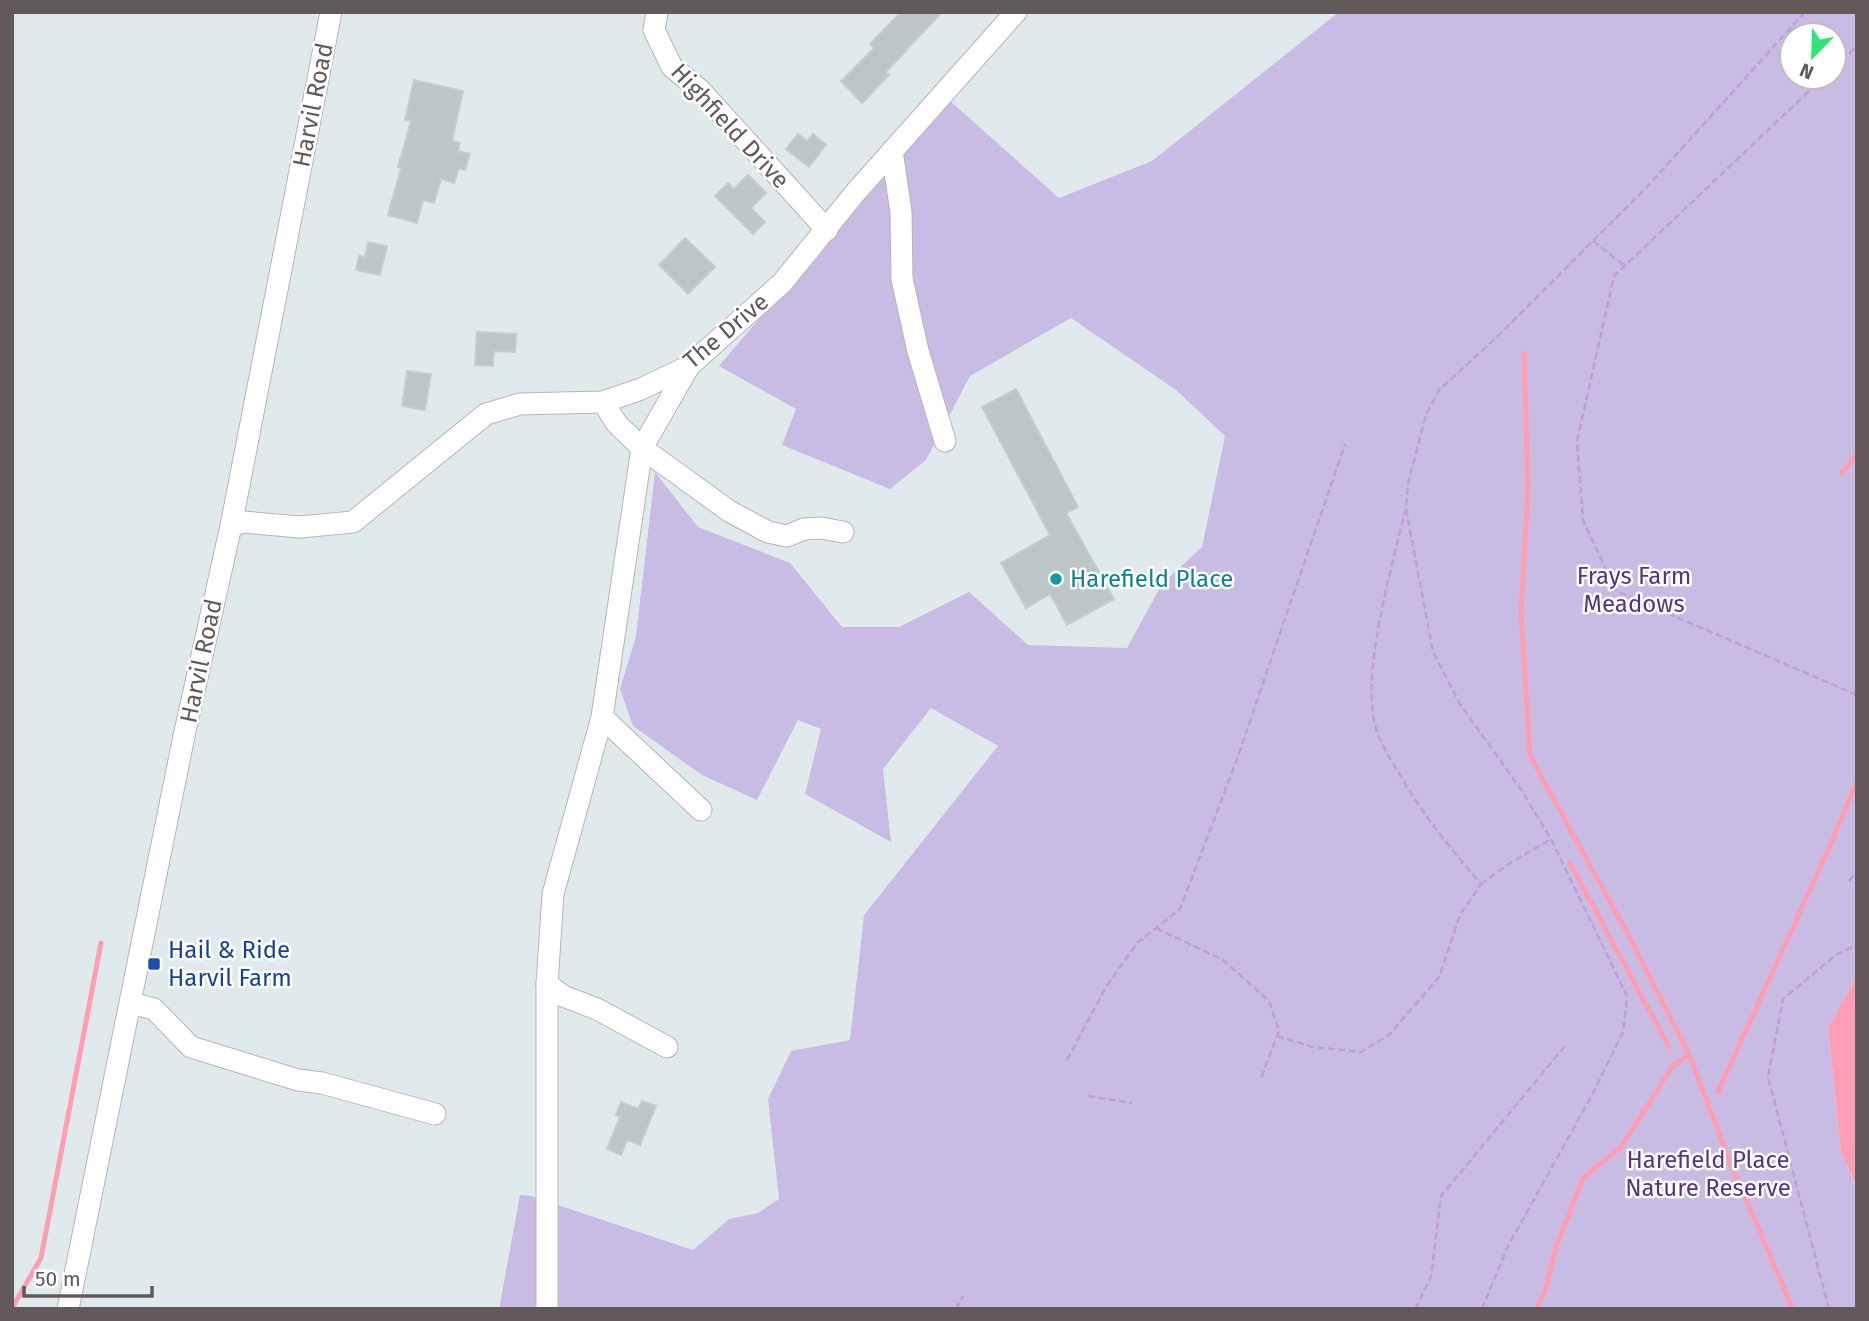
<svg xmlns="http://www.w3.org/2000/svg" width="1869" height="1321" font-family="'Fira Sans',sans-serif">
<style>
.green{fill:#c9bce4;fill-rule:evenodd}
.water{fill:#fe9eb4}
.lines{fill:none;stroke-linecap:round;stroke-linejoin:round}
.stream{stroke:#fe9eb4;stroke-width:5}
.building{fill:#bcc6c7;stroke:#bed0d0;stroke-width:2}
.minor-casing{stroke:#bbb3b4;stroke-width:23}
.path{stroke:#bf9fd5;stroke-width:2.5;stroke-dasharray:7 3.5;stroke-linecap:butt}
.minor{stroke:#fff;stroke-width:21}
.culture-dot{fill:#0f9aa8;stroke:#fff;stroke-width:2.5}
.transit-dot{fill:#1a4fb4;stroke:#fff;stroke-width:2.5}
.labels{text-anchor:middle;stroke-width:5;stroke-linejoin:round;paint-order:stroke}
.street-label{font-size:24px;fill:#61595a;stroke:#fff}
.park-label{font-size:24px;fill:#533583;stroke:#fff}
.culture-label{font-size:24px;fill:#0d838f;stroke:#fff;text-anchor:start}
.transit-label{font-size:24px;fill:#164399;stroke:#fff;text-anchor:start}
</style>
<rect width="100%" height="100%" fill="#e0eaec"/>
<path class="green" d="M1339,12H1857V976L1828,1029L1841,1152L1857,1189V1309H499L520,1195L531,1196L693,1250L729,1219L758,1213L779,1199L768,1099L791,1051L850,1040L864,915L998,746L931,708L883,769L891,842L805,794L821,729L798,720L757,800L702,775L633,726L620,689L636,636L655,472L698,527L790,563L842,627H899L969,592L1028,645L1127,648L1162,584L1202,547L1225,436L1176,390L1071,318L970,376L926,460L890,489L782,445L796,409L719,366L786,287L816,260L833,233L949,100L1059,198L1152,161ZM1792,35H1834V77H1792Z"/>
<polygon class="water" points="1857,976 1857,1188 1841,1152 1828,1028"/>
<g class="lines">
<g class="stream">
<polyline points="1524,353 1528,488 1521,612 1530,756 1630,938 1689,1054 1728,1157 1793,1309"/>
<polyline points="1842,473 1857,454"/>
<polyline points="1570,863 1669,1047"/>
<polyline points="1718,1092 1830,846 1857,781"/>
<polyline points="12,1308 41,1258 101,943"/>
<polyline points="1536,1309 1545,1291 1556,1247 1583,1178 1621,1147 1672,1067 1689,1054"/>
</g>
</g>
<g class="building">
<polygon points="901,12 942,12 886,72 889,75 862,103 841,81 874,48 870,44"/>
<polygon points="414,80 463,91 452,141 460,143 458,151 470,154 465,170 459,168 454,183 441,179 434,203 423,200 417,223 388,215 401,168 398,167 411,121 405,120"/>
<polygon points="798,134 807,141 813,134 826,145 809,167 786,149"/>
<polygon points="748,175 766,193 751,208 765,222 753,234 715,196 728,183 734,189"/>
<polygon points="685,238 715,267 688,294 659,265"/>
<polygon points="368,242 387,246 380,275 356,270 359,256 365,257"/>
<polygon points="477,332 516,334 515,352 494,351 493,366 475,365"/>
<polygon points="407,371 431,374 425,410 402,406"/>
<polygon points="1016,389 1078,507 1066,513 1114,599 1067,625 1050,594 1026,608 1001,563 1050,535 982,407"/>
<polygon points="642,1101 656,1106 640,1145 627,1140 621,1155 607,1149 620,1117 616,1115 621,1102 638,1109"/>
</g>
<g class="lines">
<g class="minor-casing">
<g id="minor">
<polyline points="657,12 654,30 672,67 700,90 827,230"/>
<polyline points="892,151 901,212 902,279 918,351 945,441"/>
<polyline points="603,402 617,424 642,448 729,511 768,532 787,536 804,529 821,528 843,532"/>
<polyline points="231,526 243,522 300,527 353,522 486,414 520,404 603,402 641,389 689,366 782,283 855,193 1016,12"/>
<polyline points="602,717 701,810"/>
<polyline points="547,984 563,996 597,1009 667,1047"/>
<polyline points="131,1003 154,1009 191,1047 298,1080 322,1083 435,1114"/>
<polyline points="68,1309 184,736 231,526 331,12"/>
<polyline points="547,1309 547,984 553,894 602,717 642,448 689,366"/>
</g>
</g>
<g class="path">
<polyline points="1834,68 1857,46"/>
<polyline points="1824,77 1614,276 1577,441 1583,520 1616,591 1857,695"/>
<polyline points="1593,241 1625,266"/>
<polyline points="1849,881 1857,872"/>
<polyline points="1481,884 1507,865 1551,839"/>
<polyline points="1156,928 1223,960 1269,1001 1279,1031 1261,1078"/>
<path d="M1277,1036L1313,1047L1361,1052L1389,1035L1439,977L1460,915L1481,884C1449,847 1420,811 1396,768C1387,754 1377,737 1374,720C1363,665 1392,567 1405,511"/>
<polyline points="1067,1060 1106,987 1137,943 1180,909 1237,759 1345,444"/>
<polyline points="1088,1096 1132,1103"/>
<polyline points="956,1309 963,1296"/>
<polyline points="1415,1309 1431,1277 1441,1196 1565,1046"/>
<polyline points="1482,1309 1508,1246 1591,1097 1623,1032 1627,996 1551,839 1522,791 1460,704 1433,652 1406,509 1408,484 1426,415 1439,390 1497,337 1646,188 1805,12"/>
<polyline points="1829,1309 1768,1077 1783,999 1836,955 1857,945"/>
</g>
<use href="#minor" class="minor"/>
</g>
<circle class="culture-dot" cx="1056" cy="579" r="7"/>
<rect class="transit-dot" x="147" y="957" width="14" height="14" rx="3.5"/>
<g class="labels">
<g class="street-label">
<text transform="translate(313 105) rotate(-79)" y="8">Harvil Road</text>
<text transform="translate(730 126) rotate(47)" y="8">Highfield Drive</text>
<text transform="translate(726 331) rotate(-40)" y="8">The Drive</text>
<text transform="translate(201 661) rotate(-78)" y="8">Harvil Road</text>
</g>
<g class="park-label">
<text x="1634" y="584">Frays Farm<tspan x="1634" dy="28">Meadows</tspan></text>
<text x="1708" y="1168">Harefield Place<tspan x="1708" dy="28">Nature Reserve</tspan></text>
</g>
<g class="culture-label">
<text x="1070" y="587">Harefield Place</text>
</g>
<g class="transit-label">
<text x="168" y="958">Hail &amp; Ride<tspan x="168" dy="28">Harvil Farm</tspan></text>
</g>
</g>
<rect width="1869" height="1321" fill="none" stroke="#61595a" stroke-width="28"/>
<g transform="translate(1813 56) rotate(203)"><circle r="33" fill="#ffffff" stroke="#c0bdbd" stroke-width="2"/>
<path d="M0-5L12 26L0 18L-12 26Z" fill="#2ce678"/>
<text y="-10" font-size="19" font-weight="bold" text-anchor="middle" fill="#61595a">N</text>
</g>
<path d="M24 1286v10h128v-10" fill="none" stroke="#61595a" stroke-width="3.5"/>
<text x="35" y="1286" font-size="21" fill="#61595a" stroke="#ffffff" stroke-width="5" paint-order="stroke">50 m</text>
</svg>
